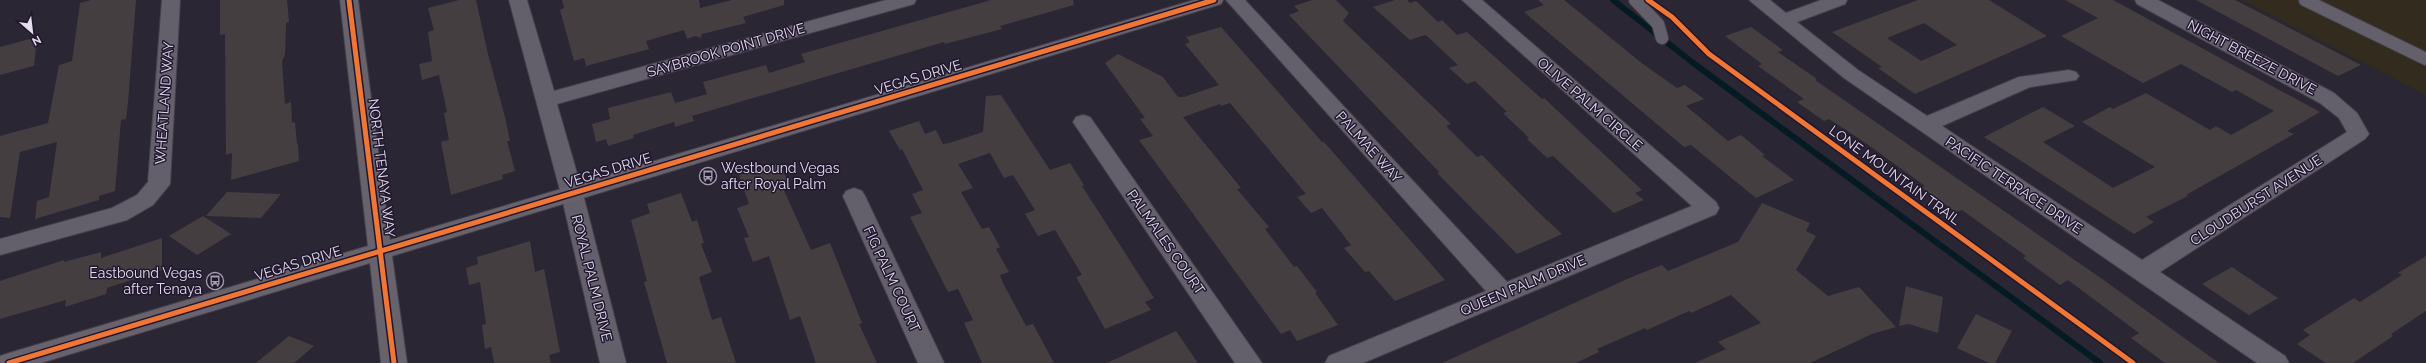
<svg xmlns="http://www.w3.org/2000/svg" width="2426" height="363" font-family="Raleway,sans-serif">
<style>
.commercial{fill:#322b1e}
.lines{fill:none;stroke-linecap:round;stroke-linejoin:round}
.stream{stroke:#041b24;stroke-width:6}
.building{fill:#453e40;fill-rule:evenodd}
.lane-casing{stroke:#45414c;stroke-width:14}
.street-casing{stroke:#45414c;stroke-width:2}
.secondary-casing{stroke:#45414c;stroke-width:2}
.lane{stroke:#64606b;stroke-width:12}
.street{fill:#64606b;fill-rule:evenodd}
.secondary{fill:#68626c;fill-rule:evenodd}
.cycleway-casing{stroke:#20162e;stroke-width:8}
.cycleway{stroke:#f07635;stroke-width:5}
.labels{text-anchor:middle;stroke-width:3;stroke-linejoin:round;paint-order:stroke}
.street-label{font-size:14px;fill:#e3ddee;stroke:#20162e}
.poi-label{font-size:14px;fill:#e3ddee;stroke:#20162e;text-anchor:start}
</style>
<rect width="100%" height="100%" fill="#2b2633"/>
<polygon class="commercial" points="2242,0 2426,0 2426,95"/>
<g class="lines">
<polyline class="stream" points="1613,0 1692,62 2100,363"/>
</g>
<g class="building">
<polygon points="91,0 136,0 128,102 126,119 121,120 115,191 99,196 99,200 35,219 37,201 49,197 57,142 20,152 10,218 0,217 0,136 48,123 59,65 72,61 80,3"/>
<polygon points="220,0 287,0 289,22 286,23 285,54 282,61 285,104 291,102 292,123 295,122 297,144 298,144 299,161 231,180 232,153 226,155 225,34 220,35"/>
<polygon points="459,0 476,0 488,54 505,117 510,141 507,141 515,171 502,175 503,179 451,195 441,142 449,140 444,113 447,112 439,75 422,80 419,64 432,61 428,32 434,30 428,8"/>
<polygon points="562,0 699,0 700,8 732,0 784,0 784,5 743,17 746,23 702,34 701,38 695,36 687,39 684,30 646,41 649,49 586,66 584,58 574,61 560,10 564,8"/>
<polygon points="991,0 1073,0 1074,5 1000,26 1002,29 945,44 944,42 692,116 694,121 675,127 674,122 633,135 634,138 608,146 606,139 596,142 592,124 610,119 608,108 671,92 675,103 707,94 703,82 766,65 769,73 805,62 801,54"/>
<polygon points="1312,0 1336,0 1349,13 1343,21 1451,124 1446,126 1477,157 1482,155 1537,211 1562,234 1517,254 1437,173 1439,172 1289,15 1299,11 1294,6"/>
<polygon points="1395,0 1407,0 1410,3 1416,1 1438,22 1442,20 1457,35 1467,32 1542,99 1544,98 1642,190 1635,193 1644,200 1614,213 1553,156 1547,158 1527,139 1529,138 1503,113 1507,112 1475,81 1467,84 1449,68 1458,65 1428,37 1425,35 1410,40 1373,7"/>
<polygon points="1538,0 1564,0 1643,64 1677,88 1685,85 1704,99 1686,106 1728,141 1741,135 1765,155 1762,156 1794,180 1756,198 1691,145 1684,147 1524,12 1544,5"/>
<path d="M1918,0H1989L2047,36L1915,94L1878,68L1882,67L1832,32ZM1924,23L1957,45L1921,61L1887,38Z"/>
<polygon points="2065,0 2113,0 2320,112 2287,131 2294,134 2186,195 2188,196 2146,217 2154,222 2134,234 1984,137 2043,107 2075,126 2043,142 2113,188 2155,167 2082,122 2110,107 2113,109 2146,93 2210,130 2216,126 2231,135 2274,111 2236,90 2232,92 2181,64 2143,83 2061,36 2098,18"/>
<polygon points="2196,0 2235,0 2361,65 2338,76"/>
<polygon points="1221,27 1322,142 1324,142 1445,280 1395,301 1369,271 1365,272 1344,248 1351,245 1322,208 1311,213 1297,197 1306,194 1230,103 1221,106 1220,104 1183,117 1241,188 1237,189 1269,227 1265,229 1294,267 1297,266 1317,292 1315,293 1338,325 1297,341 1290,330 1281,334 1139,140 1153,136 1140,119 1145,118 1105,63 1118,54 1163,77 1178,97 1184,97 1219,85 1185,44 1190,42 1186,37"/>
<polygon points="1751,27 1783,50 1778,52 1817,79 1815,80 2105,281 2219,363 2165,363 2131,338 2139,333 2068,280 2060,285 2023,258 2026,256 1962,210 1956,212 1922,188 1925,186 1867,144 1829,119 1824,121 1797,102 1804,99 1758,66 1762,64 1725,36"/>
<polygon points="37,37 34,66 0,75 0,47"/>
<polygon points="1001,95 1050,170 1070,163 1084,185 1082,186 1154,298 1145,302 1151,310 1105,329 1076,277 1082,275 1055,230 1038,236 1025,214 1035,210 1013,175 1004,178 990,153 958,164 973,188 961,192 982,229 989,227 1000,247 996,249 1009,272 1000,275 1004,285 1026,326 1033,324 1054,363 982,363 964,323 973,320 958,289 948,292 910,217 922,213 912,194 923,190 902,149 900,150 889,131 919,121 925,134 936,130 943,144 949,143 983,132 986,96"/>
<polygon points="780,163 788,182 781,184 811,250 830,243 862,323 859,324 877,363 816,363 800,316 790,320 769,256 753,262 744,238 749,237 737,208 749,204 739,175"/>
<polygon points="227,192 281,194 261,218 206,216"/>
<polygon points="681,193 692,222 697,220 704,243 701,244 712,272 699,277 712,320 721,317 736,363 667,363 644,282 647,281 631,220 650,213 647,204"/>
<polygon points="1762,203 1810,223 1806,231 1816,236 1796,270 1828,296 1859,287 1896,327 1872,334 1810,363 1695,363 1726,349 1718,342 1761,323 1731,295 1691,313 1689,311 1647,330 1645,328 1597,349 1599,352 1576,363 1442,363 1634,276 1662,265 1668,271 1738,242"/>
<polygon points="203,216 231,234 197,255 169,236"/>
<polygon points="162,238 162,270 107,288 106,294 65,307 66,300 0,319 0,281 64,260 64,262 101,252 101,258"/>
<polygon points="530,241 535,272 544,269 560,352 549,355 551,363 494,363 491,347 485,349 482,325 486,324 480,282 469,285 466,268 478,264 477,257"/>
<polygon points="2426,256 2426,311 2391,334 2393,336 2353,363 2326,363 2297,344 2310,335 2303,330 2354,298 2360,302 2402,275 2398,273"/>
<polygon points="2232,267 2278,298 2249,315 2202,284"/>
<polygon points="1906,286 1943,297 1938,333 1909,324 1899,326"/>
<polygon points="1976,314 2012,331 1995,363 1989,363 1957,348"/>
<polygon points="1176,331 1198,363 1107,363"/>
<polygon points="289,336 314,346 294,363 256,363"/>
</g>
<g class="lines">
<g class="lane-casing">
<g id="lane">
<polyline points="1635,0 1658,24 1662,38"/>
<polyline points="2305,0 2426,59"/>
</g>
</g>
<g class="street-casing">
<g id="street">
<polygon points="162,0 180,0 170,184 153,205 127,220 0,255 0,239 112,208 137,195 148,182"/>
<polygon points="509,0 527,0 554,91 886,0 916,0 914,4 557,104 583,194 626,363 600,363 561,194"/>
<polygon points="1226,0 1245,0 1507,282 1692,206 1462,0 1482,0 1716,202 1719,208 1716,214 1363,363 1325,363 1329,356 1486,291"/>
<polygon points="1749,0 1770,0 1786,13 1821,0 1847,0 1845,4 1797,22 1858,70 1927,116 2019,77 2069,70 2076,72 2079,76 2076,80 2030,87 1942,126 2142,260 2347,132 2339,118 2320,103 2137,4 2135,0 2158,0 2334,93 2357,113 2369,134 2365,139 2160,272 2285,356 2289,363 2257,363 1844,78"/>
<polygon points="1083,115 1090,117 1262,363 1235,363 1073,122 1076,117"/>
<polygon points="854,188 862,191 865,196 944,363 918,363 843,196 846,191"/>
</g>
</g>
<g class="secondary-casing">
<polygon id="secondary" points="340,0 358,0 390,240 1194,0 1223,0 1221,4 392,256 407,363 381,363 370,263 41,363 0,363 0,356 9,353 368,246"/>
</g>
<use href="#lane" class="lane"/>
<use href="#street" class="street"/>
<use href="#secondary" class="secondary"/>
<g class="cycleway-casing">
<g id="cycleway">
<polyline points="349,0 394,363"/>
<polyline points="1648,0 1672,17 1709,54 2133,363"/>
<polyline points="9,363 1214,0"/>
</g>
</g>
<use href="#cycleway" class="cycleway"/>
</g>
<defs>
<g id="bus-ring" transform="scale(0.9)"><circle r="9.5" fill="#20162e" stroke="#a39dad" stroke-width="1.5"/><path d="M-5-6H5V4H4V6H2V4H-2V6H-4V4H-5ZM-3.5-4V0h7V-4ZM-3.5 1.2v1.5H-2V1.2ZM2 1.2v1.5H3.5V1.2Z" fill="#a39dad"/></g>
</defs>
<g fill-rule="evenodd">
<use href="#bus-ring" x="708" y="176"/>
<use href="#bus-ring" x="215" y="281"/>
</g>
<g class="labels">
<g class="street-label">
<text transform="translate(726 50) rotate(-16)" y="5">SAYBROOK POINT DRIVE</text>
<text transform="translate(2252 57) rotate(28)" y="5">NIGHT BREEZE DRIVE</text>
<text transform="translate(918 77) rotate(-17)" y="5">VEGAS DRIVE</text>
<text transform="translate(164 103) rotate(-86)" y="5">WHEATLAND WAY</text>
<text transform="translate(1590 104) rotate(41)" y="5">OLIVE PALM CIRCLE</text>
<text transform="translate(1369 147) rotate(48)" y="5">PALMAE WAY</text>
<text transform="translate(382 168) rotate(83)" y="5">NORTH TENAYA WAY</text>
<text transform="translate(608 170) rotate(-17)" y="5">VEGAS DRIVE</text>
<text transform="translate(1895 175) rotate(36)" y="5">LONE MOUNTAIN TRAIL</text>
<text transform="translate(2014 185) rotate(34)" y="5">PACIFIC TERRACE DRIVE</text>
<text transform="translate(2256 200) rotate(-33)" y="5">CLOUDBURST AVENUE</text>
<text transform="translate(1166 242) rotate(55)" y="5">PALMALES COURT</text>
<text transform="translate(298 263) rotate(-17)" y="5">VEGAS DRIVE</text>
<text transform="translate(592 278) rotate(76)" y="5">ROYAL PALM DRIVE</text>
<text transform="translate(892 279) rotate(65)" y="5">FIG PALM COURT</text>
<text transform="translate(1523 285) rotate(-23)" y="5">QUEEN PALM DRIVE</text>
</g>
<g class="poi-label">
<text x="721" y="173">Westbound Vegas<tspan x="721" dy="16">after Royal Palm</tspan></text>
<text x="202" y="278" text-anchor="end">Eastbound Vegas<tspan x="202" dy="16">after Tenaya</tspan></text>
</g>
</g>
<g transform="translate(32 32) rotate(152)" stroke="#20162e" stroke-width="3" paint-order="stroke">
<path d="M0-3L7 15L0 10L-7 15Z" fill="#e3ddee"/>
<text y="-6" font-size="11" font-weight="bold" text-anchor="middle" fill="#e3ddee">N</text>
</g>
</svg>
